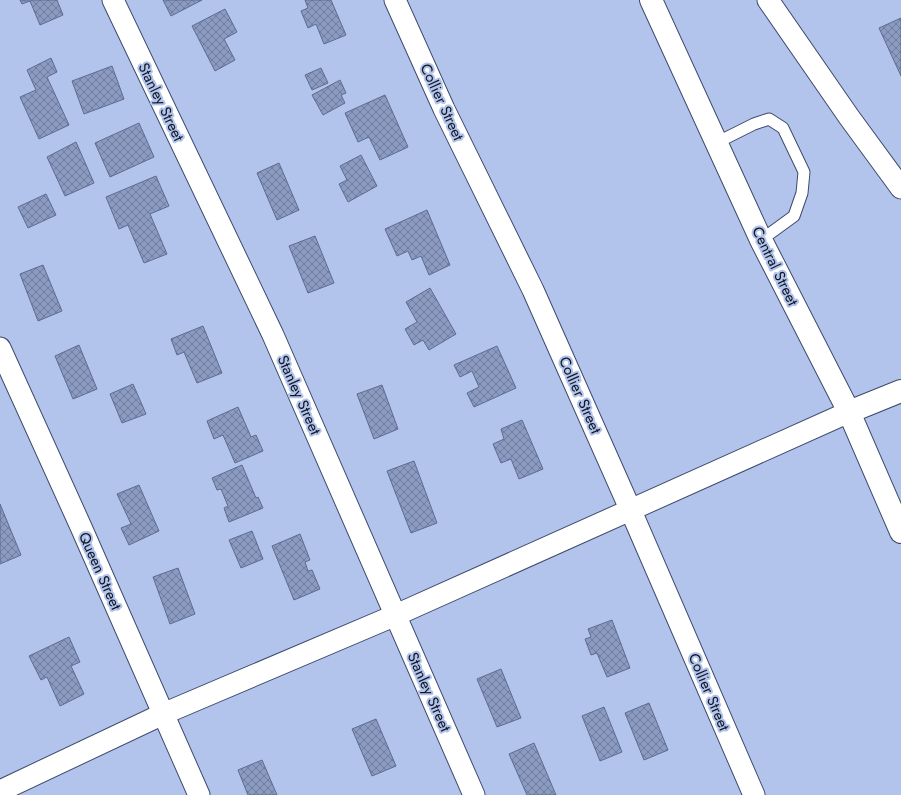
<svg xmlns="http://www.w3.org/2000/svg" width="901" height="795" font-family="Jost,sans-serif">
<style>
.building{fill:url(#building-cross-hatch);stroke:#5d6b90}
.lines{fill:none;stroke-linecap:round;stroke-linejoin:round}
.service-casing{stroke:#3d4a6c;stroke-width:13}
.minor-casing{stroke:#3d4a6c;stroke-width:23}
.tertiary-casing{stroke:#3d4a6c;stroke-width:24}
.secondary-casing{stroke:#3d4a6c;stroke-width:24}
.service{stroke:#fff;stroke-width:11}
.minor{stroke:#fff;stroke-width:21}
.tertiary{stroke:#fff;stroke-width:22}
.secondary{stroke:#fff;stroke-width:22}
.labels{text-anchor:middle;stroke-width:4;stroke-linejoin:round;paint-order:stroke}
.street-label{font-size:15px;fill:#101624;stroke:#b3c4ec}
</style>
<defs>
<pattern id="building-cross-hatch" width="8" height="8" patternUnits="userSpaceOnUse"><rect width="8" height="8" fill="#8b9ac0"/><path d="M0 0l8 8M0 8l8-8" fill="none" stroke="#707d9c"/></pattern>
</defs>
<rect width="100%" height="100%" fill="#b3c4ec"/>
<g class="building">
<polygon points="20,0 57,0 63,15 40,25 30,1 22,4"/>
<polygon points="163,0 202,0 171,16"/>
<polygon points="305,0 331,0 346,35 324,44 316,24 308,28 301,11 308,8"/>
<polygon points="225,9 237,32 224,39 235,60 215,71 192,26"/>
<polygon points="901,18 901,76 879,28"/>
<polygon points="51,58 57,72 47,77 69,125 39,139 20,97 36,90 27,70"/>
<polygon points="112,66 124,99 84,114 72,81"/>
<polygon points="321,68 328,83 312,90 305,75"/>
<polygon points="340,80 346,93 341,95 345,103 323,115 312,95"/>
<polygon points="385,95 408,147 380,160 369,137 358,142 345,113"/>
<polygon points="139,123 154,157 110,177 95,143"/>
<polygon points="76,142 94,183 65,196 47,157"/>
<polygon points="361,155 377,186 348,202 339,184 347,180 340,166"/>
<polygon points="279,163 299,210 277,220 257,173"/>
<polygon points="156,176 169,206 150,214 167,254 144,263 128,225 119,229 106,197"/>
<polygon points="46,194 56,215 28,228 18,207"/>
<polygon points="427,210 450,265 429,275 421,256 412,260 408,251 397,256 385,229"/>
<polygon points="315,236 334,283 308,293 289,246"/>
<polygon points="43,265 62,311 38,321 20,274"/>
<polygon points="430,288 456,334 429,350 423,340 414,345 405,329 417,322 406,302"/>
<polygon points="203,326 222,373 197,383 184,352 177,355 171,339"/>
<polygon points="79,345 97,389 73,399 55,356"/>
<polygon points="497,346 516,388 474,407 467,393 479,387 472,371 460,377 454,365"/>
<polygon points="133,384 146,414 122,423 110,394"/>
<polygon points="382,385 398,429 374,439 357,394"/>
<polygon points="238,407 251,437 256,435 263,451 235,463 223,435 214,439 207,421"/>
<polygon points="522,420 543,469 519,479 511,459 501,463 493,444 504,439 501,429"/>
<polygon points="414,461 437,523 411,533 387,471"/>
<polygon points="242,465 256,498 258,497 263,508 229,522 224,508 228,506 221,489 217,490 212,478"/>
<polygon points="139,485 159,531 129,545 121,528 131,524 117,494"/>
<polygon points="0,504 21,555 0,564"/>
<polygon points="252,531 263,559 241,568 229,540"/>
<polygon points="300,534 310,560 305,562 308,571 312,570 320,589 294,600 272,546"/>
<polygon points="178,568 195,614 170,624 153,577"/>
<polygon points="612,620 630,668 607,677 597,653 591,655 585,639 591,637 588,629"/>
<polygon points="69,637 80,662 71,666 84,694 60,706 47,677 41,680 29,656"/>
<polygon points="501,669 521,718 497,727 477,679"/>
<polygon points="649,703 668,750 644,760 625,713"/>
<polygon points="604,707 622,752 600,761 582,716"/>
<polygon points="376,719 396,766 372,776 352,729"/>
<polygon points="534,743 556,795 527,795 509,754"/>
<polygon points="262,760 277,795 248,795 238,770"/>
</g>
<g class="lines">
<g class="service-casing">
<polyline id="service" points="716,143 754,124 769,119 783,128 804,172 802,193 794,216 761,240"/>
</g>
<g class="minor-casing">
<g id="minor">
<polyline points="113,0 273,335 474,795"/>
<polyline points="395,0 444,109 533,290 631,511 754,795"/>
<polyline points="768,0 849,117 901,188"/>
<polyline points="0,348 81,527 199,795"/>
<polyline points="0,791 163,714 396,615 849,412"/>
</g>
</g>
<g class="tertiary-casing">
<polyline id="tertiary" points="849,412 901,532"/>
</g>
<g class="secondary-casing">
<polyline id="secondary" points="651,0 761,240 849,412 901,391"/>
</g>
<use href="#service" class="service"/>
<use href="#minor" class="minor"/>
<use href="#tertiary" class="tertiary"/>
<use href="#secondary" class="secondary"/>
</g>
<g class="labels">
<g class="street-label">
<text transform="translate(161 102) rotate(64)" y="5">Stanley Street</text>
<text transform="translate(442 102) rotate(65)" y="5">Collier Street</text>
<text transform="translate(775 266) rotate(64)" y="5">Central Street</text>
<text transform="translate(299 395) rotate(66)" y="5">Stanley Street</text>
<text transform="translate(580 395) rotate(66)" y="5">Collier Street</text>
<text transform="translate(100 571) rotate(66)" y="5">Queen Street</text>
<text transform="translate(429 692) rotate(66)" y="5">Stanley Street</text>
<text transform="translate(709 692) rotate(67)" y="5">Collier Street</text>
</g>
</g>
</svg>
